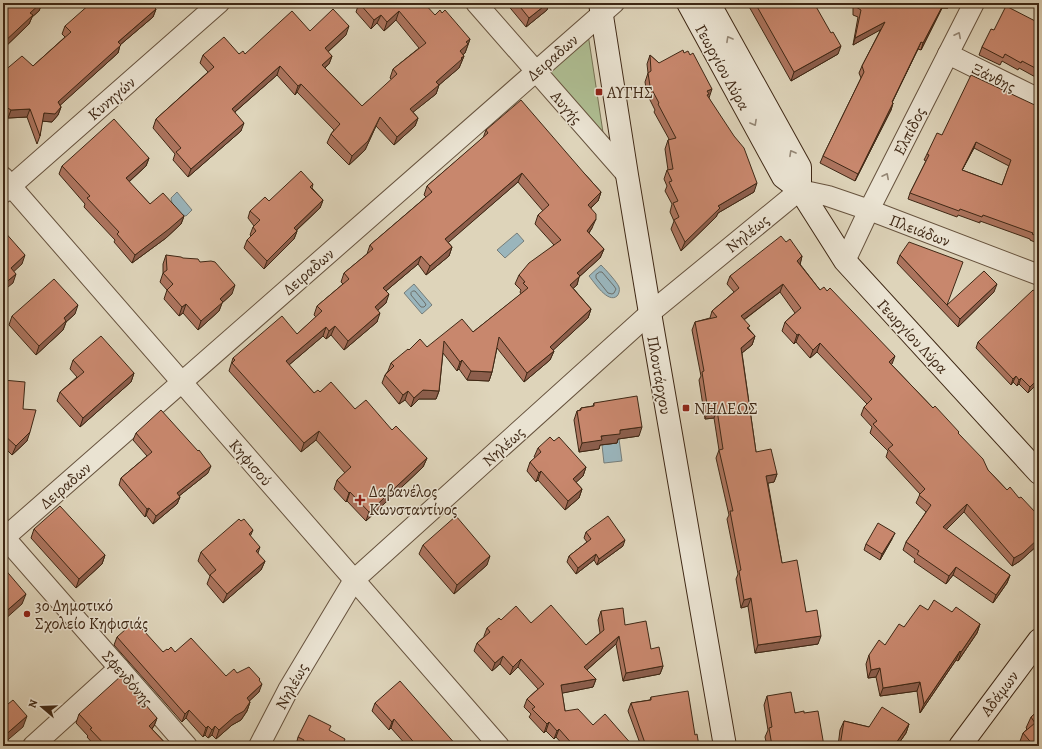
<svg xmlns="http://www.w3.org/2000/svg" width="1042" height="749" font-family="Alegreya,serif">
<style>
.green{fill:#aebd92;stroke:#767254}
.water{fill:#9ab5bc;stroke:#767d79}
.lines{fill:none;stroke-linecap:round;stroke-linejoin:round}
.shore{stroke:#6c6e68;stroke-width:1}
.street-casing{stroke:#67533e;stroke-width:22}
.secondary-casing{stroke:#3f2815;stroke-width:24}
.street{stroke:#eae3d2;stroke-width:20}
.secondary{stroke:#eae3d2;stroke-width:22}
.wall{fill:#ac745e;stroke:#3f2815;fill-rule:evenodd}
.shaded-wall{fill:#8c5e4c;stroke:#3f2815}
.building{fill:#c8876d;stroke:#3f2815;fill-rule:evenodd}
.oneway{stroke:#948674}
.poi-dot{fill:#8f2418;stroke:#eae3d2;stroke-width:1.5}
.labels{text-anchor:middle;stroke-width:3;stroke-linejoin:round;paint-order:stroke}
.street-label{font-size:16px;fill:#3f2815;stroke:#eae3d2}
.poi-label{font-size:16px;fill:#3f2815;stroke:#eae3d2;text-anchor:start}
</style>
<rect width="100%" height="100%" fill="#ded4ba"/>
<filter id="stains"><feTurbulence type="fractalNoise" baseFrequency=".005" numOctaves="4"/><feColorMatrix values="0 0 0 0 .2 0 0 0 0 .09 0 0 0 0 .02 0 0 0 .5 -.17"/></filter>
<radialGradient id="worn" r=".72"><stop offset=".6" stop-color="#630" stop-opacity="0"/><stop offset="1" stop-color="#630" stop-opacity=".3"/></radialGradient>
<polygon class="green" points="588,34 604,139 539,72"/>
<g class="water">
<path d="M177,192L192,210L186,216C177,213 172,207 171,198Z"/>
<polygon points="517,233 524,241 505,258 497,250"/>
<path d="M601,265C606,270 617,282 619,287C620,290 619,294 617,296C608,304 594,282 589,276Z"/>
<polygon points="414,284 432,305 422,314 404,293"/>
<polygon points="617,439 619,439 622,461 604,463 602,445 617,443"/>
</g>
<g class="lines">
<g class="shore">
<polygon points="600,272 602,272 614,286 616,289 614,293 612,294 608,293 596,278 596,275"/>
<polygon points="413,291 415,291 425,303 426,305 424,307 421,307 411,295 411,293"/>
</g>
<g class="street-casing">
<g id="street">
<polyline points="476,3 627,175"/>
<polyline points="948,54 1039,99"/>
<polyline points="3,177 499,746"/>
<polyline points="3,193 219,3"/>
<polyline points="845,261 869,210 974,3"/>
<polyline points="5,538 119,668 187,746"/>
<polyline points="3,539 614,3"/>
<polyline points="33,746 119,668"/>
<polyline points="259,746 288,690 354,580 650,313 800,190 828,196 869,210 1039,275"/>
</g>
</g>
<g class="secondary-casing">
<g id="secondary">
<polyline points="600,3 627,175 650,313 725,746"/>
<polyline points="688,3 783,177 800,190 845,261 1039,473"/>
<polyline points="709,3 800,167 800,190"/>
<polyline points="960,746 1039,640"/>
</g>
</g>
<use href="#street" class="street"/>
<use href="#secondary" class="secondary"/>
</g>
<g class="wall">
<polygon points="3,3 42,3 39,11 32,17 29,24 3,49"/>
<polygon points="359,3 435,15 442,13 470,39 465,53 463,55 464,56 459,68 439,85 436,94 413,112 418,118 415,126 394,145 376,126 365,150 349,165 327,143 331,134 334,130 297,92 295,95 277,75 235,112 241,131 188,177 173,160 175,154 153,128 156,119 208,72 200,63 203,55 245,54 310,31 346,35 328,52 332,56 329,64 325,68 362,106 392,80 390,78 393,69 419,48 396,20 384,31 377,23 371,29 356,12"/>
<polygon points="506,3 549,3 547,10 526,27"/>
<polygon points="747,3 814,3 838,54 791,81"/>
<polygon points="853,3 950,3 948,8 942,8 921,50 918,49 892,102 893,103 891,110 855,181 820,163 823,156 861,78 859,73 862,66 881,29 853,45 858,17 853,15"/>
<polygon points="155,8 156,9 153,17 120,45 118,53 60,105 61,107 58,115 52,122 42,121 40,136 37,144 27,117 8,118 3,114 3,72 33,66 65,37 62,34 65,26"/>
<polygon points="1039,23 1039,79 1019,68 1018,70 1002,61 1000,65 979,55 982,47 994,30"/>
<polygon points="650,55 659,63 709,98 754,192 718,213 716,217 681,251 671,229 674,221 670,212 672,204 665,191 667,186 664,179 667,170 668,170 665,149 668,140 669,139 654,112 655,110 647,94 645,82 648,73 647,64"/>
<path d="M1039,107V244L1030,240V239L980,221V223L958,215L957,217L908,199L910,193L926,161L924,160L927,154L942,135ZM974,148L1009,166L1002,185L962,170Z"/>
<polygon points="486,130 584,173 601,192 598,201 591,208 592,228 589,233 604,249 600,258 579,277 577,285 573,288 591,309 588,318 553,350 554,351 550,360 524,382 497,348 492,372 489,381 467,380 459,369 457,371 443,353 439,391 436,399 419,399 411,407 405,400 399,404 382,383 385,375 388,371 391,363 409,350 427,347 473,332 521,294 520,292 521,290 515,284 519,275 554,245 535,224 538,215 543,211 518,182 448,242 452,247 449,256 426,275 418,264 386,291 386,303 378,310 377,322 344,350 331,335 326,339 323,336 289,365 314,393 320,392 355,409 392,430 427,458 423,467 366,521 347,501 346,502 334,489 337,480 345,473 316,440 301,452 229,371 233,358 297,334 316,317 314,315 317,306 343,284 341,282 344,273 367,254 370,245 426,197 424,195 427,186 483,138"/>
<polygon points="149,158 146,166 129,182 150,204 184,216 181,224 166,238 132,263 114,242 115,240 84,207 85,204 59,174 62,166"/>
<polygon points="313,184 312,188 323,200 320,208 297,230 297,231 294,239 264,269 244,248 247,240 251,236 250,235 253,227 254,226 248,218 250,211 269,201"/>
<polygon points="786,242 802,256 800,264 820,290 933,408 959,434 988,470 1007,490 1019,498 1036,513 1039,510 1039,544 1020,561 1012,566 964,512 946,530 1010,575 1007,583 993,603 953,575 946,584 914,562 915,559 903,550 906,542 926,512 916,503 920,494 886,457 888,451 870,433 872,427 861,415 864,407 867,404 817,352 810,358 796,342 794,344 782,331 785,322 795,313 780,292 744,320 749,329 755,336 752,345 742,353 756,452 777,474 774,482 768,483 782,563 806,612 818,644 755,653 748,606 741,608 736,579 738,574 727,519 729,515 716,458 719,450 714,418 705,419 699,380 701,376 692,330 695,322 710,318 712,311 734,292 727,284 730,276"/>
<polygon points="166,255 232,294 222,303 219,311 198,330 183,313 179,316 164,299 167,290 160,282 163,273 163,264"/>
<polygon points="900,255 947,305 994,292 958,327 897,263"/>
<polygon points="75,314 66,322 63,330 36,355 9,325 12,316"/>
<polygon points="978,342 1039,382 1028,393 1019,384 1017,386 1013,382 1011,385 976,348"/>
<polygon points="73,360 134,373 131,382 80,427 57,401 60,392 77,377 70,369"/>
<polygon points="3,380 23,409 27,441 12,455 3,446"/>
<polygon points="594,403 639,436 618,439 617,443 600,445 599,449 579,452 574,420 577,411 580,410 581,408 593,406"/>
<polygon points="136,433 208,473 179,496 180,497 177,504 153,524 146,515 145,517 119,485 121,478 147,456 133,440"/>
<polygon points="554,441 586,467 583,476 576,482 582,489 579,498 565,510 538,480 536,482 527,471 530,462 535,458 534,457 538,448"/>
<polygon points="34,529 105,555 102,564 76,588 31,538"/>
<polygon points="586,532 623,546 597,565 594,560 576,574 567,562 569,556 587,542 584,538"/>
<polygon points="250,536 258,554 265,561 261,570 223,603 207,584 210,576 198,561 201,552"/>
<polygon points="892,539 880,560 864,550 866,544"/>
<polygon points="423,545 487,565 454,594 419,554"/>
<polygon points="928,610 952,612 980,624 977,633 958,661 956,660 920,713 917,691 880,696 876,677 868,678 866,664 869,655 885,645 904,627"/>
<polygon points="601,611 625,625 651,649 663,666 660,674 623,681 616,644 587,670 596,679 593,687 562,693 565,711 633,746 564,746 556,737 554,739 546,731 544,733 529,717 531,714 524,707 527,699 538,689 518,667 510,675 500,664 492,671 474,651 477,643 484,637 484,636 487,628 501,620 531,623 586,645 600,633 598,620"/>
<polygon points="117,637 163,652 168,650 175,652 226,676 259,681 259,692 249,701 250,702 247,711 241,720 232,725 216,739 212,735 208,738 205,735 203,737 186,718 182,722 114,645"/>
<polygon points="767,696 795,713 804,713 824,746 767,746 765,737 768,730 764,705"/>
<polygon points="651,697 695,735 699,746 641,746 628,711 631,703 650,700"/>
<polygon points="375,703 457,746 407,746 391,728 389,730 372,711"/>
<polygon points="1039,710 1039,746 1021,746 1019,744 1023,733 1027,729 1026,728 1031,717"/>
<polygon points="79,714 157,718 154,726 152,729 168,746 95,746 87,737 88,736 76,723"/>
<polygon points="844,721 869,727 909,724 906,733 897,746 838,746 840,730"/>
<polygon points="329,731 343,746 298,746 296,745 298,737"/>
</g>
<g class="shaded-wall">
<polygon points="40,3 42,3 39,11 32,17 29,24 3,49 3,43 30,13"/>
<polygon points="154,3 160,3 149,13 152,5"/>
<polygon points="548,3 549,3 547,10 526,27 529,18"/>
<polygon points="944,3 950,3 948,8 942,8 921,50 923,43"/>
<polygon points="156,9 153,17 120,45 118,53 55,110 58,102 118,42"/>
<polygon points="399,11 396,20 384,31 387,22"/>
<polygon points="381,15 377,23 371,29 374,20"/>
<polygon points="885,22 882,29 853,45 855,38"/>
<polygon points="349,26 346,35 322,57 325,48"/>
<polygon points="470,39 465,53 457,60 460,51 466,42"/>
<polygon points="921,42 918,49 889,109 892,102"/>
<polygon points="841,46 838,54 791,81 794,72"/>
<polygon points="332,56 329,64 318,73 322,65"/>
<polygon points="464,56 459,68 439,85 436,94 407,117 410,109 436,82"/>
<polygon points="280,66 277,75 229,117 232,109"/>
<polygon points="301,84 297,92 295,95 298,86"/>
<polygon points="712,89 709,98 707,98 707,91"/>
<polygon points="893,103 891,110 855,181 858,174"/>
<polygon points="61,107 58,115 52,122 41,121 44,113"/>
<polygon points="30,109 27,117 8,118 11,110"/>
<polygon points="380,117 376,126 365,150 349,165 352,156"/>
<polygon points="418,118 415,126 394,145 397,137"/>
<polygon points="244,123 241,131 188,177 191,169"/>
<polygon points="976,142 974,148 959,176"/>
<polygon points="149,158 146,166 123,187 126,178"/>
<polygon points="522,173 518,182 442,248 445,239"/>
<polygon points="757,183 754,192 718,213 716,217 681,251 685,242 718,206"/>
<polygon points="601,192 598,201 584,214 588,205"/>
<polygon points="323,200 320,208 291,235 294,228"/>
<polygon points="184,216 181,224 166,238 132,263 135,255"/>
<polygon points="596,219 592,228 584,240 587,231"/>
<polygon points="297,231 294,239 264,269 267,261"/>
<polygon points="452,247 449,256 426,275 430,266"/>
<polygon points="604,249 600,258 579,277 577,285 567,294 570,285 577,273"/>
<polygon points="25,255 22,264 8,277 11,268"/>
<polygon points="421,256 418,264 380,296 383,288"/>
<polygon points="802,256 800,265 797,261"/>
<polygon points="16,274 13,283 3,291 3,285"/>
<polygon points="783,284 780,292 738,324 741,316"/>
<polygon points="997,284 994,292 958,327 960,319"/>
<polygon points="235,285 232,294 222,303 219,311 198,330 201,321 220,299"/>
<polygon points="389,294 386,303 371,316 375,307"/>
<polygon points="186,304 183,313 179,316 182,307"/>
<polygon points="78,305 75,314 66,322 63,330 36,355 39,346 64,318"/>
<polygon points="591,309 588,318 547,356 550,347"/>
<polygon points="380,313 377,322 344,350 348,341"/>
<polygon points="335,326 331,335 326,339 329,331"/>
<polygon points="326,327 323,336 283,370 286,361"/>
<polygon points="799,334 796,342 794,344 797,335"/>
<polygon points="755,336 752,345 738,356 741,348"/>
<polygon points="820,343 817,352 810,358 813,350"/>
<polygon points="554,351 550,360 524,382 527,373"/>
<polygon points="895,356 892,364 886,370 889,362"/>
<polygon points="462,360 459,369 457,371 460,362"/>
<polygon points="471,371 492,372 489,381 467,380"/>
<polygon points="134,373 131,382 80,427 83,418"/>
<polygon points="1016,376 1013,382 1011,385 1013,379"/>
<polygon points="1021,378 1019,384 1017,386 1019,380"/>
<polygon points="1039,378 1039,382 1028,393 1030,387"/>
<polygon points="423,390 439,391 436,399 419,399 411,407 414,398"/>
<polygon points="408,391 405,400 399,404 403,395"/>
<polygon points="717,410 714,418 705,419 708,411"/>
<polygon points="642,427 639,436 618,439 617,443 600,445 599,449 579,452 582,443 620,430"/>
<polygon points="319,431 316,440 301,452 304,443"/>
<polygon points="30,432 27,441 12,455 16,446"/>
<polygon points="427,458 423,467 366,521 369,512"/>
<polygon points="211,466 208,473 174,500 177,493"/>
<polygon points="586,467 583,476 570,488 573,479"/>
<polygon points="541,471 538,480 536,482 539,473"/>
<polygon points="777,474 774,482 763,484 766,476"/>
<polygon points="582,489 579,498 565,510 568,501"/>
<polygon points="350,492 347,501 346,502 349,493"/>
<polygon points="180,497 177,504 153,524 156,516"/>
<polygon points="967,504 964,512 940,536 943,527"/>
<polygon points="149,508 146,515 145,517 147,509"/>
<polygon points="253,530 249,539 249,534"/>
<polygon points="895,533 892,539 880,560 882,554"/>
<polygon points="1039,538 1039,544 1020,561 1012,566 1014,558"/>
<polygon points="625,540 623,546 597,565 599,559"/>
<polygon points="260,547 257,556 256,551"/>
<polygon points="596,554 594,560 576,574 578,568"/>
<polygon points="105,555 102,564 76,588 79,579"/>
<polygon points="490,556 487,565 454,594 457,585"/>
<polygon points="265,561 261,570 223,603 227,594"/>
<polygon points="956,567 953,575 946,584 949,576"/>
<polygon points="1010,575 1007,583 993,603 996,595"/>
<polygon points="26,594 22,604 3,621 3,614"/>
<polygon points="751,598 748,606 741,608 744,600"/>
<polygon points="980,624 977,633 958,661 961,652"/>
<polygon points="619,636 616,644 581,675 584,667"/>
<polygon points="821,636 818,644 755,653 758,645"/>
<polygon points="960,651 956,660 920,713 924,704"/>
<polygon points="503,656 500,664 492,671 495,663"/>
<polygon points="521,659 518,667 510,675 513,667"/>
<polygon points="663,666 660,674 623,681 626,673"/>
<polygon points="880,668 876,677 868,678 871,670"/>
<polygon points="596,679 593,687 558,694 561,685"/>
<polygon points="920,682 917,691 880,696 883,688"/>
<polygon points="262,684 259,692 243,707 247,698"/>
<polygon points="250,702 247,711 241,720 232,725 216,739 219,730"/>
<polygon points="189,710 186,718 182,722 185,714"/>
<polygon points="27,716 23,727 3,744 3,737"/>
<polygon points="157,718 154,726 146,734 149,726"/>
<polygon points="394,719 391,728 389,730 392,722"/>
<polygon points="549,722 546,731 544,733 547,724"/>
<polygon points="909,724 906,733 897,746 894,746"/>
<polygon points="208,726 205,735 203,737 206,728"/>
<polygon points="215,726 212,735 208,738 212,730"/>
<polygon points="559,729 556,737 554,739 557,731"/>
</g>
<g class="building">
<polygon points="6,3 41,3 30,13 33,15 3,43 4,25 3,27 3,21 5,22"/>
<polygon points="91,3 154,3 152,5 156,9 118,42 121,45 58,102 61,107 55,114 44,113 40,136 30,109 11,110 6,107 3,99 3,72 22,56 33,66 71,32 65,26"/>
<polygon points="359,3 424,3 435,15 440,10 442,13 445,10 470,39 466,42 468,44 460,51 464,56 461,58 462,59 436,82 439,85 410,109 418,118 397,137 380,117 368,141 352,156 331,134 340,124 301,84 298,86 280,66 232,109 244,123 191,169 176,152 181,148 156,119 214,67 203,55 224,37 239,54 243,51 245,54 292,11 310,31 333,9 349,26 325,48 332,56 322,65 362,106 397,74 393,69 426,43 399,11 387,22 381,15 374,20"/>
<polygon points="517,3 548,3 529,18"/>
<polygon points="755,3 814,3 831,33 833,32 841,46 794,72"/>
<polygon points="856,3 944,3 923,43 921,42 892,102 893,103 858,174 823,156 864,72 862,66 885,22 855,38 861,10 856,7"/>
<polygon points="1006,6 1039,23 1039,70 1022,61 1021,63 1005,54 1003,58 982,47 991,29 994,30"/>
<polygon points="683,50 684,53 688,51 690,55 693,53 712,89 707,91 709,94 707,95 734,136 744,148 757,183 718,206 720,208 685,242 674,220 679,217 673,203 678,201 669,182 672,181 667,170 673,169 668,140 676,138 658,104 659,103 650,86 648,73 651,71 650,55 659,63"/>
<path d="M971,75L1039,107V237L1032,234L1033,233L983,215L982,217L960,209L959,211L910,193L929,155L927,154L937,133L942,135ZM976,142L1011,160L1002,185L962,170Z"/>
<polygon points="521,100 584,173 601,192 588,205 596,214 596,219 587,231 604,249 577,273 580,276 570,285 591,309 550,347 554,351 527,373 499,337 492,372 471,371 462,360 460,362 444,341 439,391 423,390 414,398 408,391 403,395 385,375 394,366 391,363 408,349 409,350 420,339 427,347 462,319 473,332 528,288 523,283 525,282 519,275 529,263 561,240 538,215 549,205 522,173 445,239 452,247 430,266 421,256 383,288 389,294 375,307 380,313 348,341 335,326 329,331 326,327 286,361 314,393 318,390 320,392 331,382 355,409 366,400 392,430 396,426 427,458 369,512 350,492 349,493 337,480 351,467 319,431 304,443 232,363 235,360 233,358 282,316 297,334 322,311 317,306 349,279 344,273 373,249 370,245 432,192 427,186 488,133 486,130"/>
<polygon points="114,119 149,158 126,178 150,204 163,193 184,216 169,229 135,255 117,234 119,232 87,198 90,196 62,166"/>
<polygon points="301,171 313,184 310,187 323,200 294,228 297,231 267,261 247,240 256,231 253,227 260,220 250,211 265,197 269,201"/>
<polygon points="3,230 25,255 11,268 16,274 3,285"/>
<polygon points="781,236 786,242 790,239 802,256 797,261 820,290 824,287 827,291 830,288 895,356 889,362 933,408 935,406 959,432 958,433 983,459 988,470 1007,490 1010,487 1019,498 1021,497 1036,513 1039,510 1039,538 1023,553 1014,558 967,504 943,527 1010,575 996,595 956,567 949,576 917,554 919,551 906,542 931,505 919,495 925,489 888,449 893,445 873,424 877,421 864,407 872,399 820,343 813,350 799,334 797,335 785,322 801,308 783,284 741,316 750,326 747,328 755,336 741,348 756,452 771,449 777,474 766,476 782,563 797,560 806,612 817,610 821,636 758,645 751,598 744,600 739,571 741,570 730,511 733,511 719,450 723,449 717,410 708,411 702,372 704,371 695,322 717,317 712,311 739,288 730,276"/>
<polygon points="909,242 963,262 947,305 984,271 997,284 960,319 900,255"/>
<polygon points="166,255 181,257 183,258 198,259 200,262 211,261 215,262 235,285 220,299 223,302 201,321 186,304 182,307 167,290 173,284 163,273 167,270"/>
<polygon points="54,279 78,305 64,318 66,321 39,346 12,316"/>
<polygon points="1033,290 1039,293 1039,378 1030,387 1021,378 1019,380 1016,376 1013,379 978,342"/>
<polygon points="101,336 134,373 83,418 60,392 84,372 73,360"/>
<polygon points="3,380 25,382 23,409 36,410 30,432 16,446 3,434 3,414 7,410 3,410"/>
<polygon points="637,396 642,427 620,430 620,434 601,436 602,440 582,443 577,411 581,410 581,408 594,406 594,403"/>
<polygon points="161,410 198,451 199,450 211,466 177,493 180,497 156,516 149,508 147,509 121,478 152,452 136,433"/>
<polygon points="550,437 554,441 559,437 586,467 573,479 582,489 568,501 541,471 539,473 530,462 541,452 538,448"/>
<polygon points="60,506 105,555 79,579 34,529"/>
<polygon points="456,516 490,556 457,585 423,545"/>
<polygon points="608,516 625,540 599,559 596,554 578,568 569,556 591,539 586,532"/>
<polygon points="239,519 241,521 244,519 253,530 249,534 260,547 256,551 265,561 227,594 210,575 216,570 201,552"/>
<polygon points="878,523 895,533 882,554 866,544"/>
<polygon points="3,567 26,594 3,614"/>
<polygon points="934,600 952,612 956,607 980,624 961,652 960,651 924,704 920,682 883,688 880,668 871,670 869,655 879,640 885,645 899,624 904,627 920,605 928,610"/>
<polygon points="551,605 586,645 604,630 601,611 623,608 625,625 646,621 651,649 659,647 663,666 626,673 619,636 584,667 596,679 561,685 565,711 578,709 593,725 605,714 633,746 574,746 559,729 557,731 549,722 547,724 532,709 535,707 527,699 544,684 521,659 513,667 503,656 495,663 477,643 490,632 487,628 499,618 501,620 516,606 531,623"/>
<polygon points="135,621 163,652 167,649 168,650 171,647 175,652 191,638 226,676 234,669 237,673 249,667 260,679 259,680 262,684 247,698 250,702 244,711 235,716 219,730 215,726 212,730 208,726 206,728 189,710 185,714 117,637"/>
<polygon points="121,676 157,718 149,726 168,746 106,746 90,729 92,728 79,714"/>
<polygon points="400,681 457,746 417,746 394,719 392,722 375,703"/>
<polygon points="688,691 695,735 697,734 699,746 646,746 631,703 651,700 651,697"/>
<polygon points="791,692 795,713 804,711 804,713 818,711 824,746 772,746 769,728 772,727 767,696"/>
<polygon points="13,700 27,716 3,737 3,708"/>
<polygon points="882,707 909,724 894,746 840,746 844,721 869,727"/>
<polygon points="1039,710 1039,746 1034,746 1023,733 1035,723 1031,717"/>
<polygon points="309,715 331,726 329,730 345,739 342,746 301,746 304,740 298,737"/>
</g>
<defs><path id="oneway-chevron" d="M-2-3.5L2.5 0L-2 3.5" fill="none" stroke-width="1.6" stroke-linecap="round" stroke-linejoin="round"/></defs>
<g class="oneway">
<use href="#oneway-chevron" transform="translate(958 35) rotate(-63)"/>
<use href="#oneway-chevron" transform="translate(729 39) rotate(-119)"/>
<use href="#oneway-chevron" transform="translate(754 123) rotate(61)"/>
<use href="#oneway-chevron" transform="translate(792 153) rotate(-119)"/>
<use href="#oneway-chevron" transform="translate(886 176) rotate(-63)"/>
</g>
<g class="poi-dot">
<rect x="595" y="88" width="8" height="8" rx="2"/>
<rect x="682" y="404" width="8" height="8" rx="2"/>
<path d="M358 494h4v4h4v4h-4v4h-4v-4h-4v-4h4z"/>
<circle cx="27" cy="614" r="4"/>
</g>
<g class="labels">
<g class="street-label">
<text transform="translate(552 57) rotate(-41)" y="6">Δειραδων</text>
<text transform="translate(723 67) rotate(61)" y="6">Γεωργίου Λύρα</text>
<text transform="translate(994 77) rotate(26)" y="6">Ξάνθης</text>
<text transform="translate(111 98) rotate(-41)" y="6">Κυνηγών</text>
<text transform="translate(567 107) rotate(49)" y="6">Αυγής</text>
<text transform="translate(909 131) rotate(-63)" y="6">Ελπίδος</text>
<text transform="translate(920 230) rotate(21)" y="6">Πλειάδων</text>
<text transform="translate(747 233) rotate(-39)" y="6">Νηλέως</text>
<text transform="translate(308 271) rotate(-41)" y="6">Δειραδων</text>
<text transform="translate(913 336) rotate(47)" y="6">Γεωργίου Λύρα</text>
<text transform="translate(660 375) rotate(80)" y="6">Πλουτάρχου</text>
<text transform="translate(503 446) rotate(-42)" y="6">Νηλέως</text>
<text transform="translate(251 462) rotate(49)" y="6">Κηφισού</text>
<text transform="translate(65 485) rotate(-41)" y="6">Δειραδων</text>
<text transform="translate(128 678) rotate(49)" y="6">Σφενδόνης</text>
<text transform="translate(291 686) rotate(-61)" y="6">Νηλέως</text>
<text transform="translate(999 693) rotate(-53)" y="6">Αδάμων</text>
</g>
<g class="poi-label">
<text x="607" y="98">ΑΥΓΗΣ</text>
<text x="694" y="414">ΝΗΛΕΩΣ</text>
<text x="369" y="497">Δαβανέλος<tspan x="369" dy="18">Κωνσταντίνος</tspan></text>
<text x="35" y="611">3ο Δημοτικό<tspan x="35" dy="18">Σχολείο Κηφισιάς</tspan></text>
</g>
</g>
<rect width="1042" height="749" fill="none" stroke="#ded4ba" stroke-width="16"/>
<rect x="4" y="4" width="1034" height="741" fill="none" stroke="#3f2815" stroke-width="2"/>
<rect x="8" y="8" width="1026" height="733" fill="none" stroke="#3f2815"/>
<g transform="translate(42 707) rotate(289)" stroke="#eae3d2" stroke-width="3" paint-order="stroke">
<path d="M0-3L7 15L0 10L-7 15Z" fill="#3f2815"/>
<text y="-6" font-size="11" font-weight="bold" text-anchor="middle" fill="#3f2815">N</text>
</g>
<rect width="100%" height="100%" filter="url(#stains)"/>
<rect width="100%" height="100%" fill="url(#worn)"/>
</svg>
